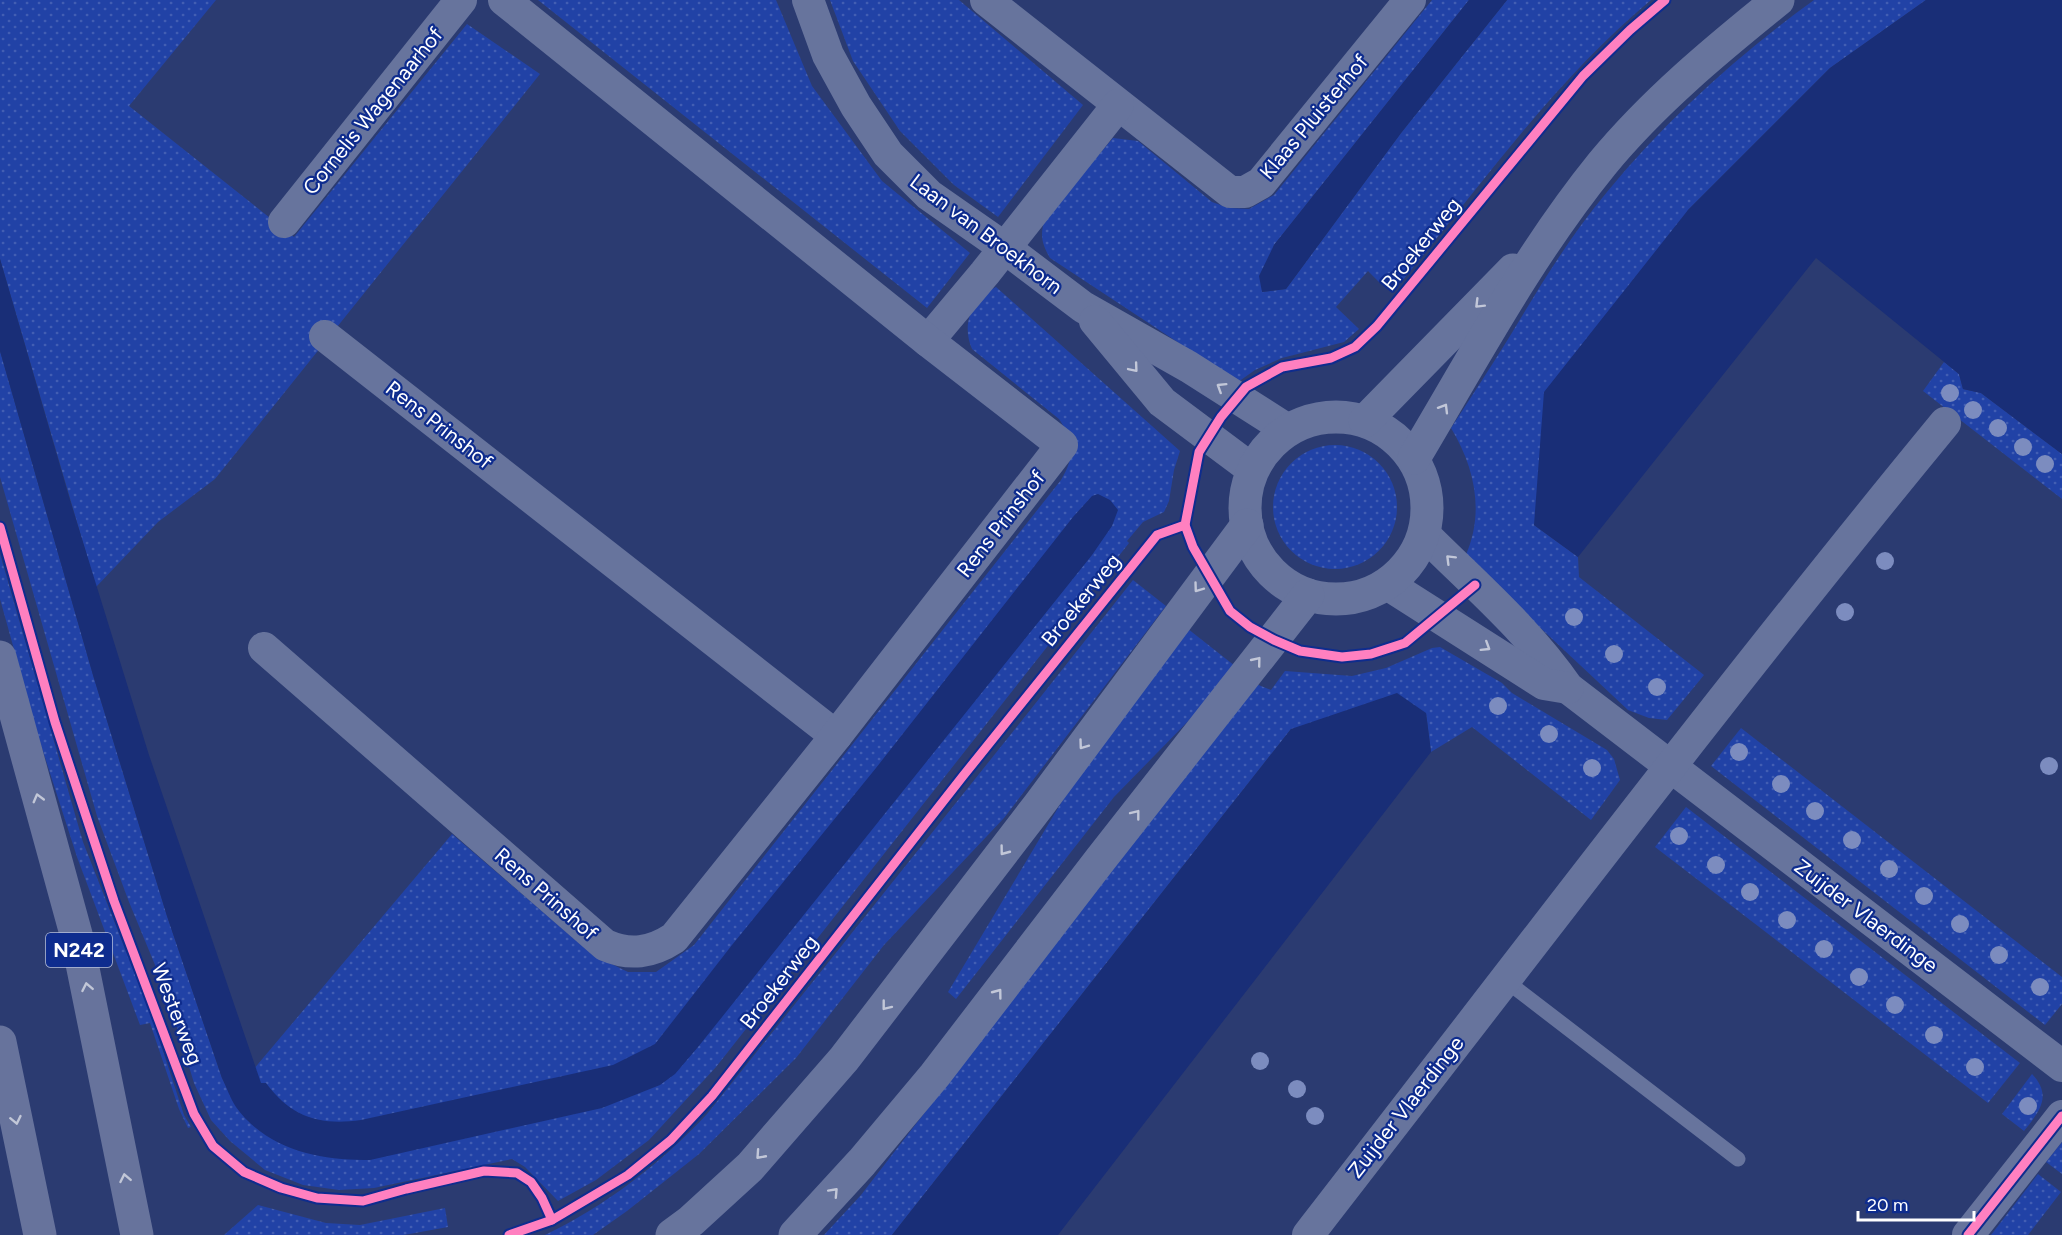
<svg xmlns="http://www.w3.org/2000/svg" width="2062" height="1235" font-family="Figtree,sans-serif">
<style>
.green{fill:url(#green-dots)}
.water{fill:#192e77}
.lines{fill:none;stroke-linecap:round;stroke-linejoin:round}
.service{stroke:#67749d;stroke-width:15}
.minor{stroke:#67749d;stroke-width:32}
.tertiary{stroke:#67749d;stroke-width:33}
.primary{stroke:#67739c;stroke-width:33}
.cycleway-casing{stroke:#0e2c8e;stroke-width:13}
.cycleway{stroke:#ff80c0;stroke-width:9}
.tree{fill:#7c8cbf}
.oneway{stroke:#c2c7d8}
.oneway2{stroke:#c2c7d7}
.labels{text-anchor:middle;stroke-width:4.5;stroke-linejoin:round;paint-order:stroke}
.shield{fill:#0e2c8e;stroke:#b7c0dd;stroke-width:1.5}
.shield-label{font-size:20px;font-weight:bold;fill:#fff}
.street-label{font-size:21px;fill:#fff;stroke:#0e2c8e}
</style>
<defs>
<pattern id="green-dots" width="8" height="8" patternUnits="userSpaceOnUse" patternTransform="scale(1.5)"><rect width="8" height="8" fill="#2142a6"/><path d="M2 2h.1M6 6h.1" fill="none" stroke="#425eb3" stroke-width="1.8" stroke-linecap="round"/></pattern>
</defs>
<rect width="100%" height="100%" fill="#2b3b71"/>
<g class="green">
<polygon points="0,0 216,0 129,106 294,237 467,24 540,74 215,479 158,522 96,587 0,259"/>
<polygon points="538,0 776,0 812,86 882,181 970,253 927,308"/>
<polygon points="830,0 959,0 1083,105 998,217 954,185 900,131 853,61"/>
<path d="M1432,0H1469L1274,245L1262,292L1286,289L1401,133L1507,0H1651C1556,79 1481,185 1403,280L1391,272L1379,282L1368,271L1336,307L1359,329L1344,342L1282,358L1255,370L1238,382L1050,258C1041,242 1040,235 1045,218L1113,138L1138,141L1212,202L1229,208L1249,209L1274,195Z"/>
<path d="M1814,0H1926L1830,68L1688,210L1534,525L1578,557L1579,577L1704,675L1667,720L1649,718L1628,710L1465,557C1485,513 1475,468 1451,428C1471,397 1491,367 1510,336C1540,286 1570,236 1607,192C1667,119 1738,55 1814,0Z"/>
<path d="M996,287L1180,451L1174,470L1169,501L1164,512L1143,522L1127,541L1129,543L716,1067L649,1140L596,1180L558,1201L525,1167L512,1159L374,1188L339,1190L303,1185L265,1170L230,1141L211,1120L194,1083L167,994L129,902L97,816L0,477V351L93,675L167,916L222,1078L231,1096L452,834L593,955L628,972H656L694,945L1061,480C1075,457 1074,441 1059,419L972,349C961,323 972,300 996,287Z"/>
<polygon points="1944,362 1959,374 1963,389 1981,393 2062,454 2062,499 1923,391"/>
<circle cx="1335" cy="507" r="62"/>
<polygon points="0,554 83,842 151,1015 184,1115 191,1127 188,1128 179,1109 150,1023 140,1025 77,857 39,739 0,599"/>
<path d="M1133,580L1166,606L1004,818L884,945L796,1058L699,1154L627,1211L593,1235H545C604,1207 663,1162 707,1114L1031,709Z"/>
<polygon points="1183,625 1235,666 1198,711 1114,797 956,999 948,992 1064,798"/>
<polygon points="1440,647 1502,683 1512,693 1607,750 1614,759 1620,780 1591,820 1472,727 1431,752 1426,713 1291,729 892,1235 824,1235 861,1195 1256,684 1271,690 1285,671 1352,676 1386,668 1432,648"/>
<polygon points="1741,728 2062,977 2062,1004 2045,1025 1711,766"/>
<polygon points="1686,807 2020,1063 1988,1103 1655,847"/>
<path d="M2032,1074C2053,1096 2039,1112 2024,1131L2002,1114Z"/>
<polygon points="2062,1142 2062,1174 2046,1162"/>
<polygon points="2038,1174 2061,1192 2028,1235 1991,1235"/>
<polygon points="258,1205 326,1223 360,1225 445,1208 448,1227 404,1235 224,1235"/>
</g>
<g class="water">
<polygon points="1469,0 1507,0 1401,133 1286,289 1262,292 1259,276 1274,245"/>
<polygon points="1926,0 2062,0 2062,454 1981,393 1963,389 1959,374 1816,258 1578,557 1534,525 1544,392 1688,210 1830,68"/>
<path d="M0,259L69,497L149,755L261,1083H266C291,1117 320,1126 361,1120L613,1065L655,1044L732,945L876,768L1073,517L1092,496L1098,494L1110,500L1118,510L1112,526L1092,555L698,1047L675,1074L660,1085L602,1108L370,1160C320,1161 267,1150 236,1107C230,1098 227,1088 222,1078L167,916L93,675L0,351Z"/>
<polygon points="1397,693 1426,713 1431,752 1058,1235 892,1235 1291,729"/>
</g>
<g class="lines">
<polyline class="service" points="1505,980 1738,1159"/>
<g class="minor">
<polyline points="808,0 828,55 856,106 888,154 929,195 1005,248 1083,307 1189,367 1288,430"/>
<polyline points="986,0 1230,192 1245,192 1261,183 1410,0"/>
<polyline points="284,222 461,0"/>
<polyline points="1095,321 1162,402 1253,470"/>
<polyline points="325,336 836,736"/>
<polyline points="928,341 985,273 1118,105"/>
<path d="M1424,534C1473,583 1529,631 1568,688L2062,1066"/>
<polyline points="1387,584 1544,684 1568,688"/>
<path d="M264,648L605,945C630,956 651,953 674,938L836,736L1062,445L928,341L504,0"/>
<path d="M1308,1235C1519,963 1726,689 1945,423"/>
<polyline points="1968,1235 2062,1116"/>
</g>
<g class="tertiary">
<circle cx="1336" cy="508" r="91"/>
<polyline points="1365,421 1513,270"/>
<path d="M1414,458C1473,359 1529,254 1602,164C1653,102 1716,50 1778,0"/>
<polyline points="672,1235 691,1221 750,1167 844,1059 1039,805 1247,525"/>
<polyline points="795,1235 862,1162 935,1075 1100,860 1308,595"/>
</g>
<g class="primary">
<polyline points="0,657 76,934 137,1235"/>
<polyline points="0,1042 40,1235"/>
</g>
<g class="cycleway-casing">
<g id="cycleway">
<polyline points="1185,525 1193,547 1230,611 1250,627 1274,640 1300,651 1342,657 1371,654 1405,643 1475,585"/>
<polyline points="0,527 55,722 114,901 194,1114 213,1146 244,1172 281,1188 317,1198 363,1201 406,1189 484,1171 517,1173 531,1182 542,1198 552,1220"/>
<polyline points="509,1235 552,1220 628,1175 671,1140 712,1096 963,776 1157,535 1185,525 1199,452 1221,417 1246,387 1282,367 1331,358 1355,347 1377,326 1583,76 1630,30 1665,0"/>
<polyline points="1968,1235 2062,1116"/>
</g>
</g>
<use href="#cycleway" class="cycleway"/>
</g>
<g class="tree">
<circle cx="1950" cy="393" r="9"/>
<circle cx="1973" cy="410" r="9"/>
<circle cx="1998" cy="428" r="9"/>
<circle cx="2023" cy="447" r="9"/>
<circle cx="2045" cy="464" r="9"/>
<circle cx="1885" cy="561" r="9"/>
<circle cx="1845" cy="612" r="9"/>
<circle cx="1574" cy="617" r="9"/>
<circle cx="1614" cy="654" r="9"/>
<circle cx="1657" cy="687" r="9"/>
<circle cx="1498" cy="706" r="9"/>
<circle cx="1549" cy="734" r="9"/>
<circle cx="1739" cy="752" r="9"/>
<circle cx="2049" cy="766" r="9"/>
<circle cx="1592" cy="768" r="9"/>
<circle cx="1781" cy="784" r="9"/>
<circle cx="1815" cy="811" r="9"/>
<circle cx="1679" cy="836" r="9"/>
<circle cx="1852" cy="840" r="9"/>
<circle cx="1716" cy="865" r="9"/>
<circle cx="1889" cy="869" r="9"/>
<circle cx="1750" cy="892" r="9"/>
<circle cx="1924" cy="896" r="9"/>
<circle cx="1787" cy="920" r="9"/>
<circle cx="1960" cy="924" r="9"/>
<circle cx="1824" cy="949" r="9"/>
<circle cx="1999" cy="955" r="9"/>
<circle cx="1859" cy="977" r="9"/>
<circle cx="2040" cy="987" r="9"/>
<circle cx="1895" cy="1005" r="9"/>
<circle cx="1934" cy="1035" r="9"/>
<circle cx="1260" cy="1061" r="9"/>
<circle cx="1975" cy="1067" r="9"/>
<circle cx="1297" cy="1089" r="9"/>
<circle cx="2028" cy="1106" r="9"/>
<circle cx="1315" cy="1116" r="9"/>
</g>
<defs><path id="oneway-chevron" d="M-2-3.5L2.5 0L-2 3.5" fill="none" stroke-width="1.6" stroke-linecap="round" stroke-linejoin="round" transform="scale(1.5)"/></defs>
<g class="oneway">
<use href="#oneway-chevron" transform="translate(1479 304) rotate(135)"/>
<use href="#oneway-chevron" transform="translate(1134 368) rotate(50)"/>
<use href="#oneway-chevron" transform="translate(1221 387) rotate(-148)"/>
<use href="#oneway-chevron" transform="translate(1444 408) rotate(-59)"/>
<use href="#oneway-chevron" transform="translate(1450 559) rotate(-135)"/>
<use href="#oneway-chevron" transform="translate(1198 588) rotate(126)"/>
<use href="#oneway-chevron" transform="translate(1486 647) rotate(32)"/>
<use href="#oneway-chevron" transform="translate(1257 661) rotate(-51)"/>
<use href="#oneway-chevron" transform="translate(1083 745) rotate(126)"/>
<use href="#oneway-chevron" transform="translate(1136 814) rotate(-52)"/>
<use href="#oneway-chevron" transform="translate(1004 851) rotate(127)"/>
<use href="#oneway-chevron" transform="translate(998 993) rotate(-53)"/>
<use href="#oneway-chevron" transform="translate(886 1006) rotate(128)"/>
<use href="#oneway-chevron" transform="translate(760 1155) rotate(132)"/>
<use href="#oneway-chevron" transform="translate(834 1192) rotate(-47)"/>
</g>
<g class="oneway2">
<use href="#oneway-chevron" transform="translate(38 798) rotate(-105)"/>
<use href="#oneway-chevron" transform="translate(87 987) rotate(-101)"/>
<use href="#oneway-chevron" transform="translate(16 1120) rotate(78)"/>
<use href="#oneway-chevron" transform="translate(125 1178) rotate(-101)"/>
</g>
<g class="labels">
<rect class="shield" x="46" y="933" width="66" height="34" rx="4.5"/>
<g class="shield-label">
<text x="79" y="957">N242</text>
</g>
<g class="street-label">
<text transform="translate(373 111) rotate(-51)" y="7">Cornelis Wagenaarhof</text>
<text transform="translate(1314 117) rotate(-50)" y="7">Klaas Pluisterhof</text>
<text transform="translate(986 234) rotate(37)" y="7">Laan van Broekhorn</text>
<text transform="translate(1421 244) rotate(-51)" y="7">Broekerweg</text>
<text transform="translate(439 425) rotate(38)" y="7">Rens Prinshof</text>
<text transform="translate(1001 524) rotate(-52)" y="7">Rens Prinshof</text>
<text transform="translate(1081 600) rotate(-51)" y="7">Broekerweg</text>
<text transform="translate(546 894) rotate(41)" y="7">Rens Prinshof</text>
<text transform="translate(1866 916) rotate(37)" y="7">Zuijder Vlaerdinge</text>
<text transform="translate(779 982) rotate(-52)" y="7">Broekerweg</text>
<text transform="translate(177 1014) rotate(69)" y="7">Westerweg</text>
<text transform="translate(1406 1107) rotate(-52)" y="7">Zuijder Vlaerdinge</text>
</g>
</g>
<path d="M1858 1211v9h116v-9" fill="none" stroke="#ffffff" stroke-width="3"/>
<text x="1867" y="1211" font-size="18" fill="#ffffff" stroke="#0e2c8e" stroke-width="4.5" paint-order="stroke">20 m</text>
</svg>
